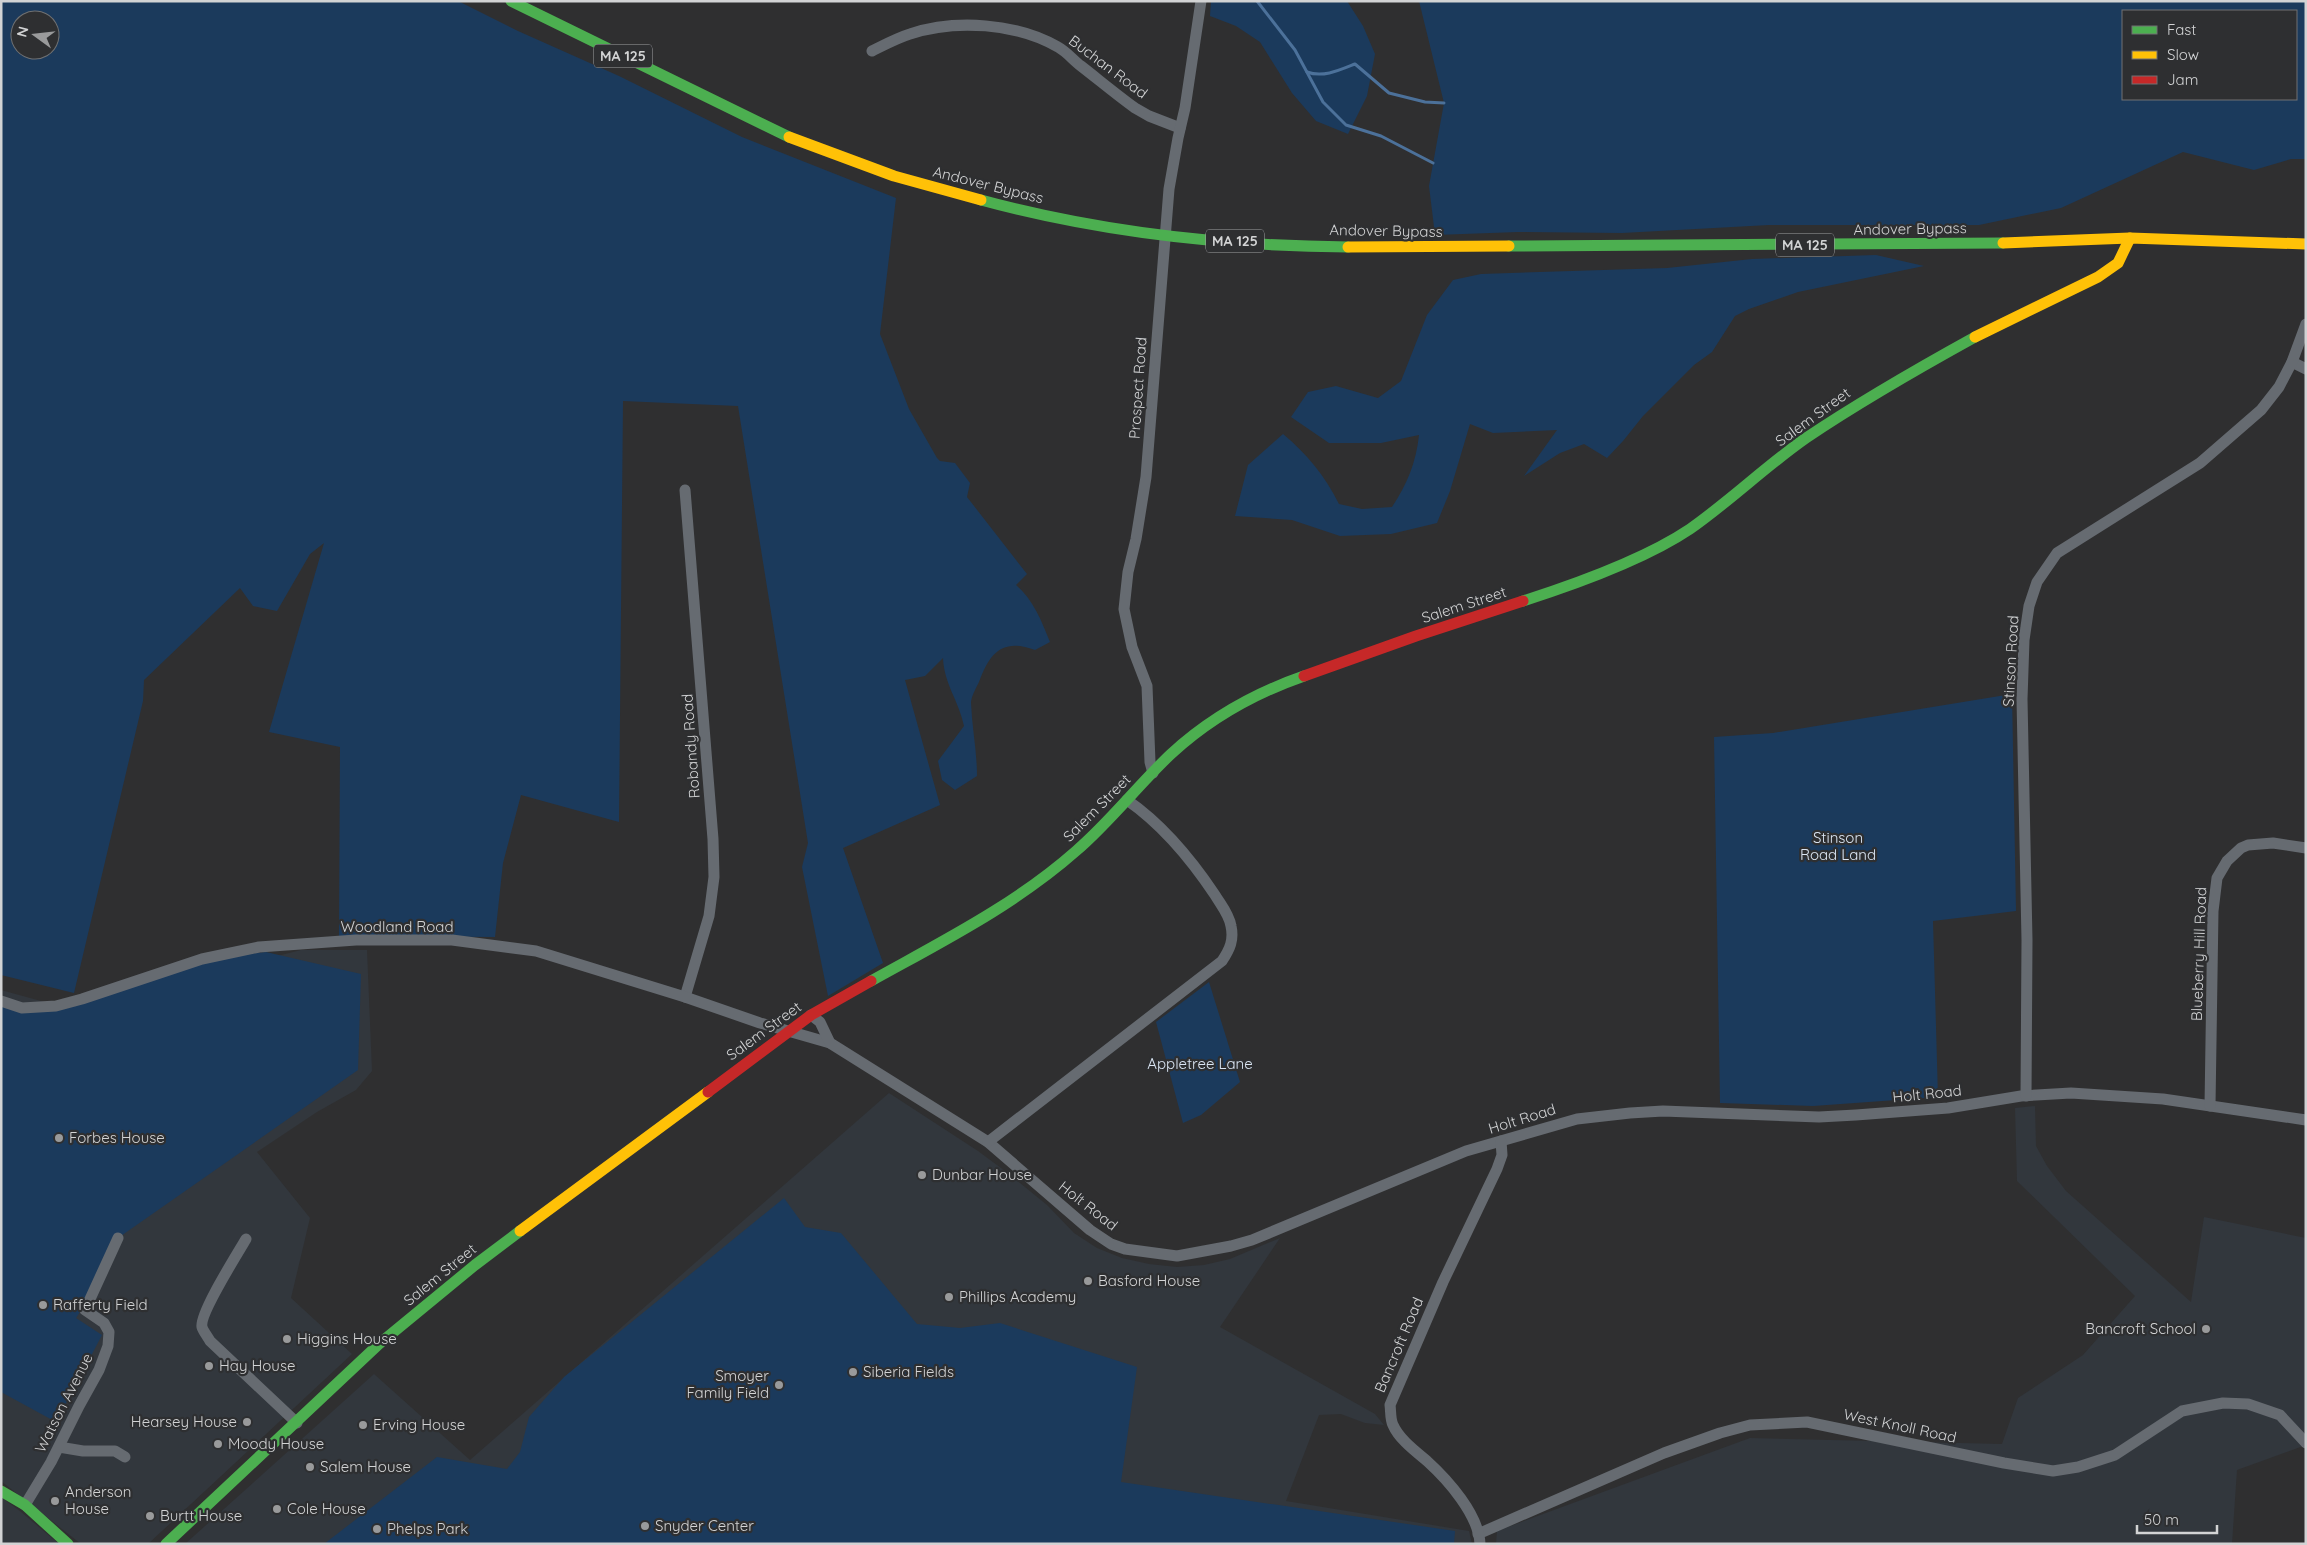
<svg xmlns="http://www.w3.org/2000/svg" width="2307" height="1545" font-family="Quicksand,sans-serif">
<style>
.built{fill:#32373d}
.green{fill:#1b3a5c;fill-rule:evenodd}
.lines{fill:none;stroke-linecap:round;stroke-linejoin:round}
.stream{stroke:#4c719a;stroke-width:3}
.street{stroke:#666b71;stroke-width:11}
.fast{stroke:#4caf50;stroke-width:11}
.slow{stroke:#ffc107;stroke-width:11}
.jam{stroke:#c62828;stroke-width:11}
.poi-dot{fill:#999a9b;stroke:#2e2f31;stroke-width:2}
.labels{text-anchor:middle;stroke-width:4.5;stroke-linejoin:round;paint-order:stroke}
.shield{fill:#2e2f31;stroke:#a1a2a3;stroke-width:1}
.shield-label{font-size:14px;font-weight:bold;fill:#d2d3d4}
.street-label{font-size:15px;fill:#d2d3d4;stroke:#2e2f31}
.park-label{font-size:15px;fill:#dae5f3;stroke:#2e2f31}
.poi-label{font-size:15px;fill:#d2d3d4;stroke:#2e2f31;text-anchor:start}
</style>
<rect width="100%" height="100%" fill="#2f2f30"/>
<g class="built">
<polygon points="301,950 367,950 372,1071 356,1090 317,1112 257,1152 310,1218 291,1298 352,1354 148,1544 81,1544 1,1481 1,990 70,1009"/>
<polygon points="889,1093 978,1151 1009,1174 1047,1205 1074,1233 1097,1248 1122,1258 1149,1264 1177,1267 1204,1265 1230,1259 1280,1238 1220,1327 1375,1414 1384,1425 1365,1423 1341,1414 1319,1415 1286,1501 1469,1531 1472,1544 185,1544 374,1374 470,1460"/>
<polygon points="2035,1106 2036,1146 2047,1166 2066,1191 2191,1302 2204,1217 2306,1238 2306,1445 2237,1470 2232,1544 1496,1544 1497,1531 1750,1438 2002,1444 2018,1398 2083,1355 2135,1296 2017,1181 2015,1108"/>
<polygon points="1,1497 21,1512 59,1544 1,1544"/>
</g>
<g class="green">
<path d="M1,1H458L518,31L619,76L742,137L896,198L880,334L909,409L937,458L940,461L955,463L970,483L967,497L1027,574L1016,585C1033,599 1042,622 1050,642L1035,650C1003,638 990,652 979,682C976,688 971,697 971,703C972,728 977,751 977,776L955,790L942,780L938,761L964,726C959,701 944,684 943,658L925,676L905,680L940,805L843,848L883,963L828,996L802,867L808,843L738,406L623,401L619,822L521,795L503,863L495,937L339,936L340,747L269,732L324,543L310,554L277,611L253,606L240,588L144,680L143,701L74,993L1,975ZM20,20H50V50H20Z"/>
<polygon points="1211,1 1347,1 1363,26 1375,54 1367,96 1348,134 1316,121 1292,93 1260,42 1236,26 1210,16"/>
<path d="M1419,1H2306V159H2291L2254,170L2183,152L2061,208L1979,225H1769L1622,233L1518,232L1435,235L1429,186L1444,103ZM2296,11V99H2123V11Z"/>
<path d="M1876,255L1924,266L1798,292L1749,309L1735,316L1712,352L1694,365L1643,416L1623,441L1607,458L1584,444L1560,453L1524,476L1557,430L1493,433L1470,424L1450,491L1437,523L1391,534L1340,536L1292,520L1235,516L1248,465L1283,434C1307,454 1325,476 1339,504L1362,509L1392,507C1407,484 1416,463 1419,435L1381,443H1329L1291,417L1308,392L1336,386L1378,398L1401,381L1427,315L1453,280L1481,274L1667,268L1752,259Z"/>
<polygon points="2012,694 2016,911 1933,921 1938,1097 1813,1106 1720,1103 1714,737 1773,733"/>
<polygon points="266,952 361,974 358,1070 118,1238 93,1292 76,1318 102,1335 56,1422 1,1392 1,1001 56,1006 202,959"/>
<polygon points="1209,982 1240,1082 1201,1115 1183,1123 1156,1022"/>
<polygon points="784,1198 805,1227 841,1233 917,1324 960,1328 1000,1323 1137,1367 1121,1482 1455,1531 1454,1544 324,1544 437,1457 507,1469 520,1452 529,1417 564,1377"/>
</g>
<g class="lines">
<g class="stream">
<polyline points="1257,1 1295,50 1323,102 1346,125 1381,136 1433,163"/>
<path d="M1307,72C1323,78 1340,70 1355,64L1389,93L1425,102L1444,103"/>
</g>
<g class="street">
<path d="M872,51C884,45 897,38 910,34C955,19 1017,23 1058,47C1067,52 1073,60 1081,66C1099,80 1117,95 1135,108L1149,116L1180,128"/>
<polyline points="2292,362 2306,369"/>
<polyline points="1153,773 1150,762 1147,686 1132,647 1124,609 1128,572 1136,539 1146,477 1169,189 1178,138 1185,108 1201,1"/>
<polyline points="685,997 709,916 714,877 713,839 685,490"/>
<polyline points="1,1001 22,1008 56,1006 82,999 202,959 259,947 356,940 452,940 536,951 685,997 760,1023 830,1043"/>
<polyline points="811,1015 820,1022 830,1043 988,1142 1090,1230 1111,1244 1125,1249 1177,1256 1231,1246 1252,1240 1466,1151 1577,1119 1630,1113 1663,1111 1819,1117 1856,1115 1948,1108 2021,1096 2071,1093 2163,1099 2306,1120"/>
<polyline points="2026,1096 2027,940 2022,699 2024,640 2029,606 2037,582 2057,553 2200,463 2261,410 2279,387 2292,362 2306,324"/>
<polyline points="2210,1106 2213,911 2217,878 2227,861 2241,848 2248,845 2273,843 2306,848"/>
<path d="M988,1142L1222,961C1230,949 1234,940 1231,926C1229,914 1221,905 1215,895C1191,859 1163,825 1127,800"/>
<path d="M246,1239C238,1253 199,1314 202,1327C203,1331 208,1337 210,1341L297,1423"/>
<polyline points="59,1447 83,1451 115,1451 125,1457"/>
<polyline points="25,1505 51,1462 79,1406 99,1370 108,1346 109,1332 104,1323 85,1310 118,1238"/>
<polyline points="1478,1534 1664,1453 1720,1433 1750,1425 1807,1422 2004,1463 2053,1471 2078,1467 2115,1455 2182,1411 2223,1403 2248,1404 2280,1415 2306,1443"/>
<path d="M1480,1544C1479,1515 1448,1480 1427,1461C1415,1451 1399,1439 1393,1425C1390,1419 1391,1411 1390,1405L1443,1282L1497,1169L1502,1155L1501,1141"/>
</g>
<g class="fast">
<polyline points="511,1 789,137"/>
<path d="M981,200C1099,232 1225,246 1348,247"/>
<polyline points="1509,246 2003,243"/>
<path d="M1523,601C1576,584 1644,560 1690,529C1730,501 1766,466 1806,438C1861,401 1917,369 1975,337"/>
<path d="M871,981C941,942 1015,905 1076,851C1110,822 1138,785 1171,754C1209,719 1255,693 1304,676"/>
<polyline points="1,1491 25,1505 68,1544"/>
<polyline points="166,1544 379,1344 475,1265 520,1231"/>
</g>
<g class="slow">
<polyline points="789,137 894,176 981,200"/>
<polyline points="2003,243 2130,238 2306,244"/>
<polyline points="1348,247 1509,246"/>
<polyline points="1975,337 2098,277 2118,263 2130,238"/>
<polyline points="520,1231 708,1092"/>
</g>
<g class="jam">
<polyline points="1304,676 1416,636 1523,601"/>
<polyline points="708,1092 811,1015 871,981"/>
</g>
</g>
<g class="poi-dot">
<circle cx="59" cy="1138" r="5"/>
<circle cx="922" cy="1175" r="5"/>
<circle cx="1088" cy="1281" r="5"/>
<circle cx="949" cy="1297" r="5"/>
<circle cx="43" cy="1305" r="5"/>
<circle cx="2206" cy="1329" r="5"/>
<circle cx="287" cy="1339" r="5"/>
<circle cx="209" cy="1366" r="5"/>
<circle cx="853" cy="1372" r="5"/>
<circle cx="779" cy="1385" r="5"/>
<circle cx="247" cy="1422" r="5"/>
<circle cx="363" cy="1425" r="5"/>
<circle cx="218" cy="1444" r="5"/>
<circle cx="310" cy="1467" r="5"/>
<circle cx="55" cy="1501" r="5"/>
<circle cx="277" cy="1509" r="5"/>
<circle cx="150" cy="1516" r="5"/>
<circle cx="645" cy="1526" r="5"/>
<circle cx="377" cy="1529" r="5"/>
</g>
<g class="labels">
<g class="shield">
<rect x="594" y="44.5" width="58" height="23" rx="4"/>
<rect x="1206" y="229.5" width="58" height="23" rx="4"/>
<rect x="1776" y="233.5" width="58" height="23" rx="4"/>
</g>
<g class="shield-label">
<text x="623" y="61">MA 125</text>
<text x="1235" y="246">MA 125</text>
<text x="1805" y="250">MA 125</text>
</g>
<g class="street-label">
<text transform="translate(1108 67) rotate(37)" y="5">Buchan Road</text>
<text transform="translate(988 185) rotate(14)" y="5">Andover Bypass</text>
<text transform="translate(1910 229) rotate(-1)" y="5">Andover Bypass</text>
<text transform="translate(1386 231) rotate(1)" y="5">Andover Bypass</text>
<text transform="translate(1138 388) rotate(-86)" y="5">Prospect Road</text>
<text transform="translate(1813 417) rotate(-36)" y="5">Salem Street</text>
<text transform="translate(1464 605) rotate(-18)" y="5">Salem Street</text>
<text transform="translate(2011 661) rotate(-87)" y="5">Stinson Road</text>
<text transform="translate(691 746) rotate(-94)" y="5">Robandy Road</text>
<text transform="translate(1097 808) rotate(-45)" y="5">Salem Street</text>
<text x="397" y="932">Woodland Road</text>
<text transform="translate(2199 954) rotate(-88)" y="5">Blueberry Hill Road</text>
<text transform="translate(764 1031) rotate(-36)" y="5">Salem Street</text>
<text transform="translate(1927 1094) rotate(-6)" y="5">Holt Road</text>
<text transform="translate(1522 1119) rotate(-17)" y="5">Holt Road</text>
<text transform="translate(1088 1206) rotate(38)" y="5">Holt Road</text>
<text transform="translate(440 1275) rotate(-39)" y="5">Salem Street</text>
<text transform="translate(1399 1345) rotate(-67)" y="5">Bancroft Road</text>
<text transform="translate(64 1403) rotate(-63)" y="5">Watson Avenue</text>
<text transform="translate(1900 1426) rotate(12)" y="5">West Knoll Road</text>
</g>
<g class="park-label">
<text x="1838" y="843">Stinson<tspan x="1838" dy="17">Road Land</tspan></text>
<text x="1200" y="1069">Appletree Lane</text>
</g>
<g class="poi-label">
<text x="69" y="1143">Forbes House</text>
<text x="932" y="1180">Dunbar House</text>
<text x="1098" y="1286">Basford House</text>
<text x="959" y="1302">Phillips Academy</text>
<text x="53" y="1310">Rafferty Field</text>
<text x="2196" y="1334" text-anchor="end">Bancroft School</text>
<text x="297" y="1344">Higgins House</text>
<text x="219" y="1371">Hay House</text>
<text x="863" y="1377">Siberia Fields</text>
<text x="769" y="1381" text-anchor="end">Smoyer<tspan x="769" dy="17">Family Field</tspan></text>
<text x="237" y="1427" text-anchor="end">Hearsey House</text>
<text x="373" y="1430">Erving House</text>
<text x="228" y="1449">Moody House</text>
<text x="320" y="1472">Salem House</text>
<text x="65" y="1497">Anderson<tspan x="65" dy="17">House</tspan></text>
<text x="287" y="1514">Cole House</text>
<text x="160" y="1521">Burtt House</text>
<text x="655" y="1531">Snyder Center</text>
<text x="387" y="1534">Phelps Park</text>
</g>
</g>
<rect width="2307" height="1545" fill="none" stroke="#d2d3d4" stroke-width="5"/>
<rect x="2122" y="10" width="175" height="90" fill="#2e2f31" stroke="#707172"/>
<rect x="2132" y="26" width="25" height="8" fill="#4caf50" stroke="#707172"/>
<text x="2167" y="35" font-size="15" fill="#d2d3d4">Fast</text>
<rect x="2132" y="51" width="25" height="8" fill="#ffc107" stroke="#707172"/>
<text x="2167" y="60" font-size="15" fill="#d2d3d4">Slow</text>
<rect x="2132" y="76" width="25" height="8" fill="#c62828" stroke="#707172"/>
<text x="2167" y="85" font-size="15" fill="#d2d3d4">Jam</text>
<g transform="translate(35 35) rotate(285)"><circle r="24" fill="#2e2f31" stroke="#707172"/>
<path d="M0-4L9 19L0 12L-9 19Z" fill="#999a9b"/>
<text y="-8" font-size="14" font-weight="bold" text-anchor="middle" fill="#d2d3d4">N</text>
</g>
<path d="M2137 1525v8h80v-8" fill="none" stroke="#d2d3d4" stroke-width="2.5"/>
<text x="2144" y="1525" font-size="15" fill="#d2d3d4" stroke="#2e2f31" stroke-width="4" paint-order="stroke">50 m</text>
</svg>
